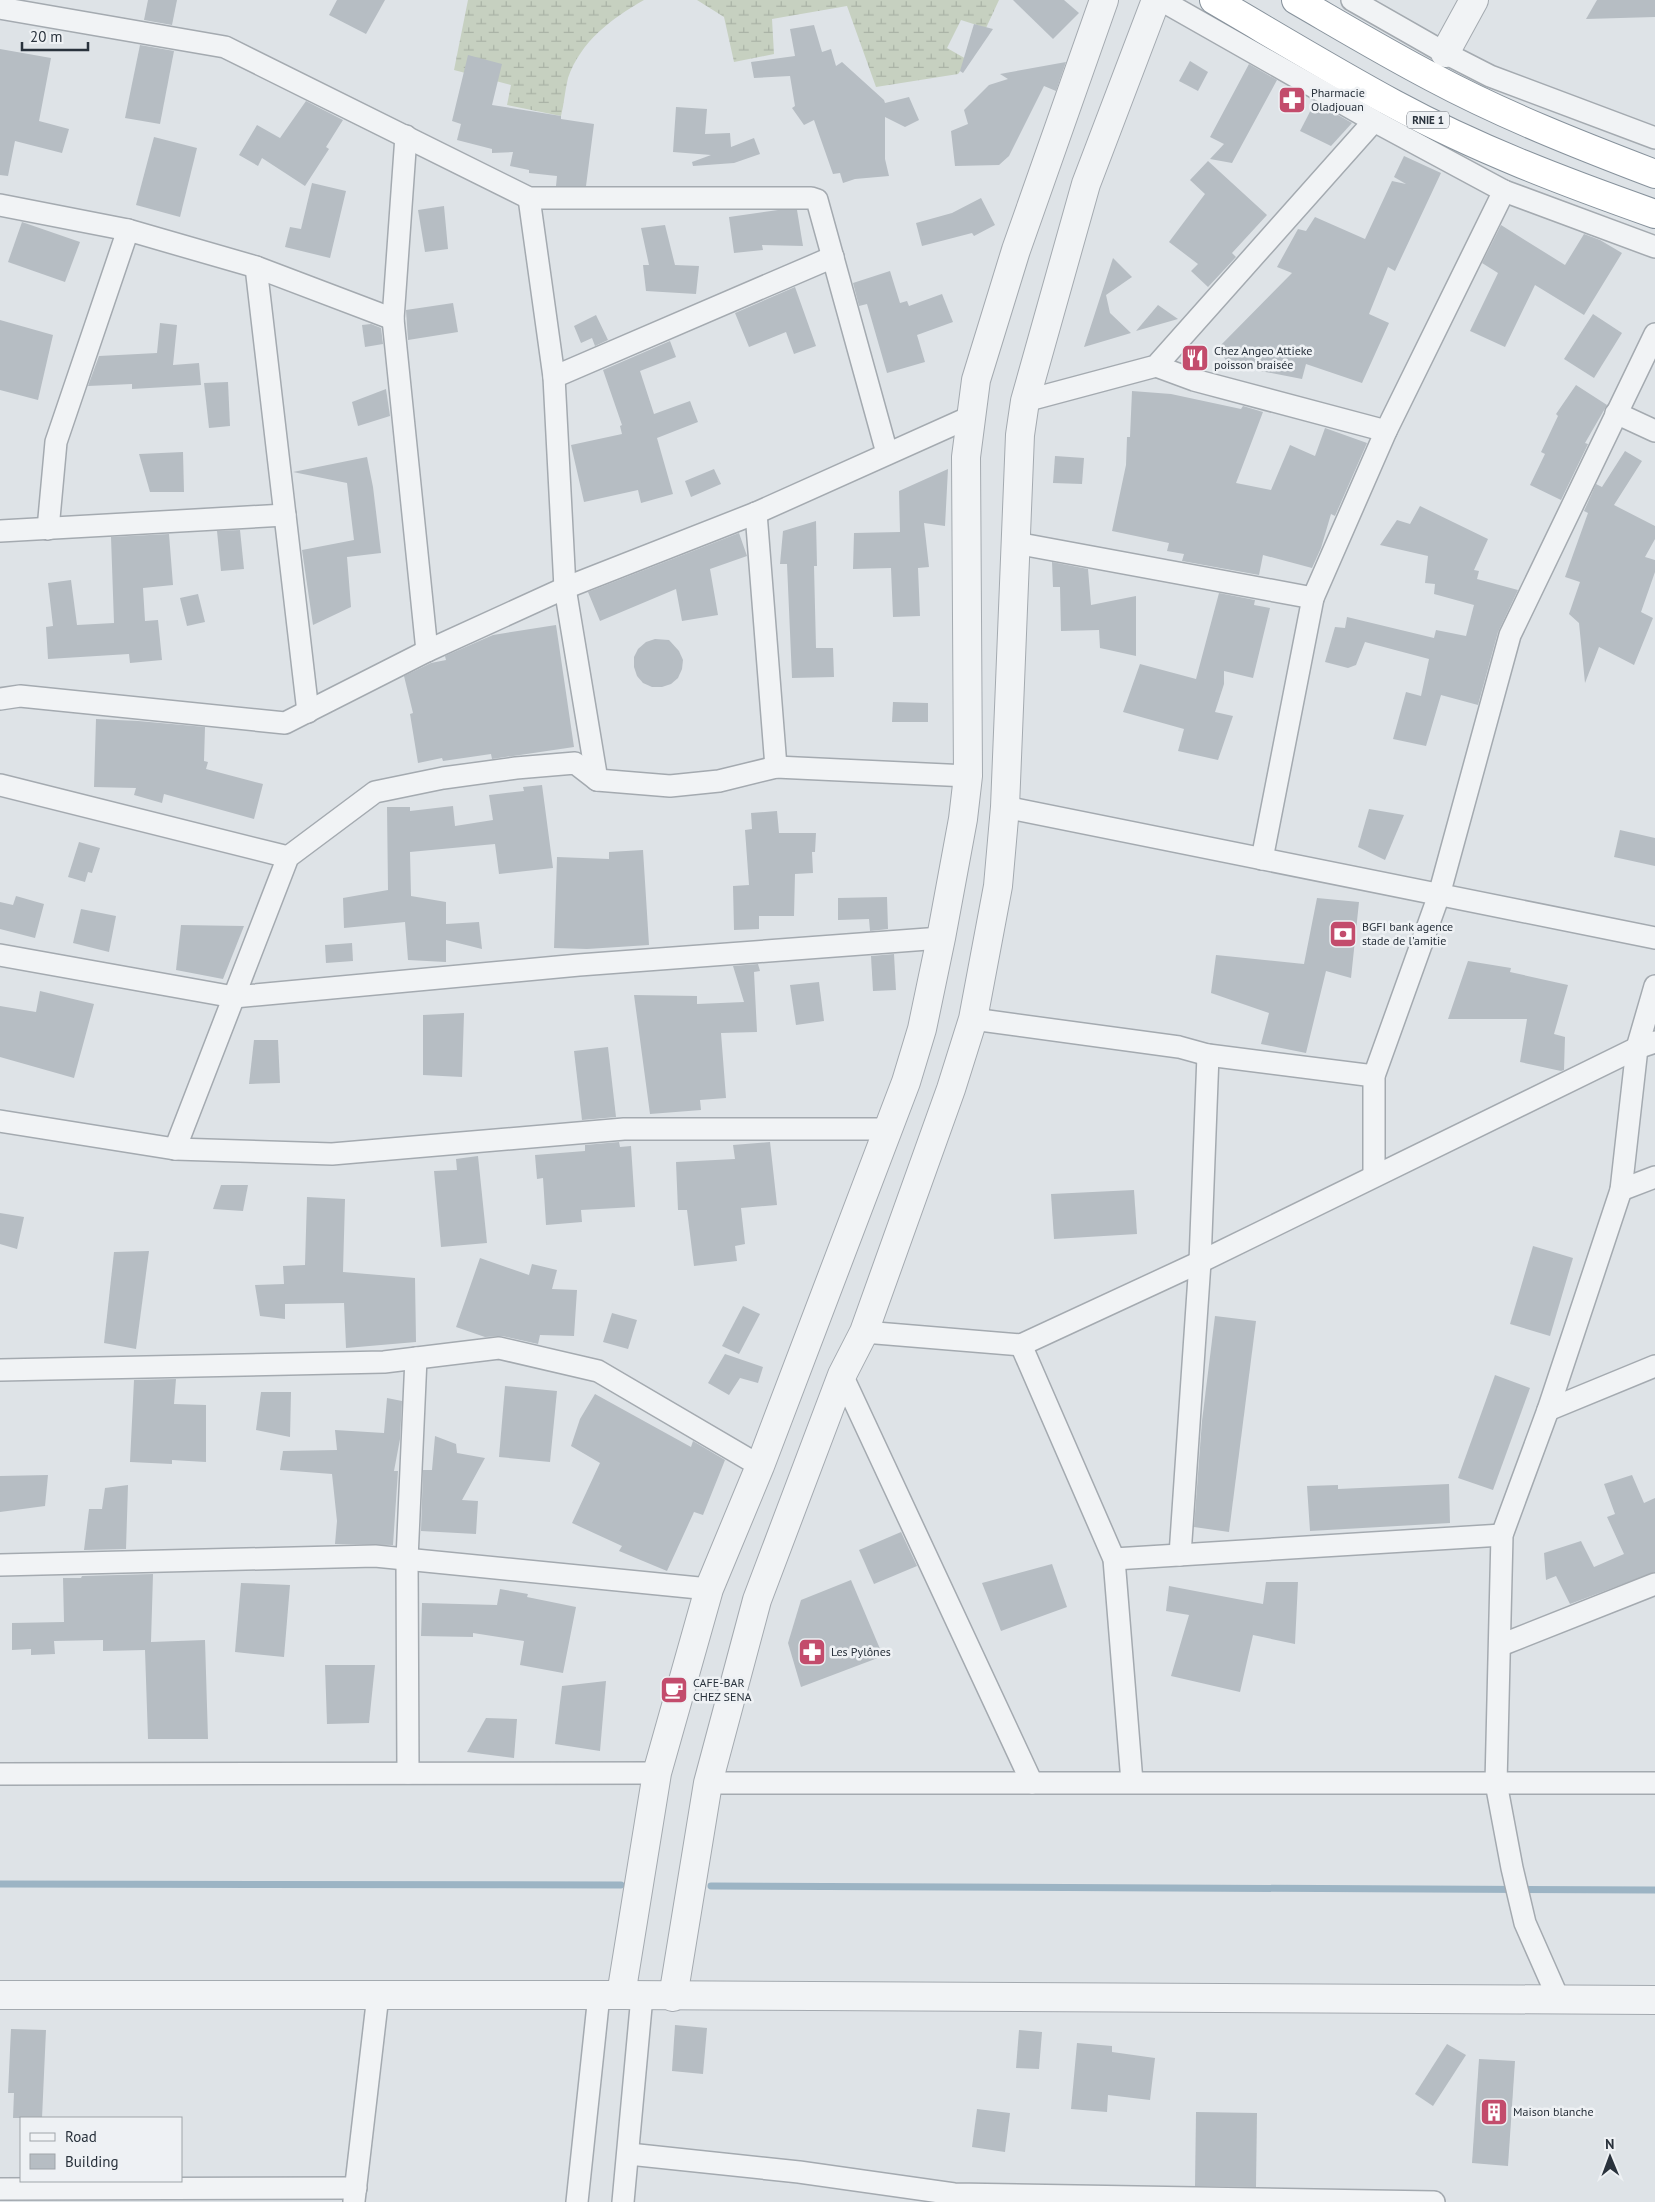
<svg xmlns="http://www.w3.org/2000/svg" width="1655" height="2202" font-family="'PT Sans',sans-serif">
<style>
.wetland{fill:url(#wetland-marsh)}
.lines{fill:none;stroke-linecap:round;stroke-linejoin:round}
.stream{stroke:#9cb4c4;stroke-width:7}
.building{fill:#b6bdc3}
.minor-casing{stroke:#a4aab0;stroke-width:24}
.tertiary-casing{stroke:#a4aab0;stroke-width:30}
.trunk-casing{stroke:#87929c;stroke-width:30}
.minor{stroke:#f1f3f5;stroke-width:21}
.tertiary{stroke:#f1f3f5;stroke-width:28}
.trunk{stroke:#fff;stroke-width:28}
.labels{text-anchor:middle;stroke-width:5;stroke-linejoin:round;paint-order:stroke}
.shield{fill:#eef1f4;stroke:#646b73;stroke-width:1}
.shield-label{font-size:11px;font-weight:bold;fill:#29323c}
.poi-label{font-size:12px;fill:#29323c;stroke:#eef1f4;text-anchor:start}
</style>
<defs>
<pattern id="wetland-marsh" width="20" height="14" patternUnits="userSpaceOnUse" patternTransform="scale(1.25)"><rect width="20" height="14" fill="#c6d0c0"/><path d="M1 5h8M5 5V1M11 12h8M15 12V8" fill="none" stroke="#aab3a6"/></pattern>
</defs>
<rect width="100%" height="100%" fill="#dee3e7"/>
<g class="wetland">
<path d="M468,0H644C611,19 581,41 568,78C565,90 564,104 561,116L507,105L511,85L454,70Z"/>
<polygon points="697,0 999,0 986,28 961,20 947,48 968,60 958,74 876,87 847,6 772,19 774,54 734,62 724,17"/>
</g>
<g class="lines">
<g class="stream">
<polyline points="0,1884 621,1885"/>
<polyline points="711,1886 1655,1890"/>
</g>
</g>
<g class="building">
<polygon points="148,0 177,0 172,25 144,20"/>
<polygon points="337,0 385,0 366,34 329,15"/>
<polygon points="1013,0 1064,0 1079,13 1053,39"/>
<polygon points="1597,0 1655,0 1655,17 1586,19"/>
<polygon points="974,24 993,29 963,73 960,71"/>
<polygon points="814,25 822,52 831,49 836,66 842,62 884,100 885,103 909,97 919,120 905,127 885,117 885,159 889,176 855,179 843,183 840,173 833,174 814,120 804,125 792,108 795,106 790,76 754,78 751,62 795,56 790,29"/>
<polygon points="140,45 174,51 160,124 125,118"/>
<polygon points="0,49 51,58 39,121 69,129 62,153 15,141 8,176 0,175"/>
<polygon points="468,55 502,64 492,105 561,116 561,119 594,124 586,186 556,186 557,176 529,173 529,170 510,166 513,152 492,153 492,149 457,140 461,124 452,121"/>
<polygon points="1190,61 1208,72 1198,91 1179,81"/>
<polygon points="1066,62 1056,91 1044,86 1009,156 999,165 955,166 951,131 968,124 964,110 989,85 1008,79 1000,74"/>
<polygon points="1249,64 1277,80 1232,163 1210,159 1224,144 1210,137"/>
<polygon points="306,101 343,120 326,147 329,149 305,186 262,158 258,166 239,155 257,125 280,138"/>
<polygon points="1315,102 1352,123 1331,146 1300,131"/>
<polygon points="676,107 707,109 705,134 730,133 731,147 754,138 760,154 734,163 693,166 692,162 711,155 673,152"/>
<polygon points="154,137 197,148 180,217 136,205"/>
<polygon points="1404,156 1441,173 1395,271 1388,267 1369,314 1389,323 1362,383 1306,364 1302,379 1229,365 1218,348 1292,273 1277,267 1298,229 1306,231 1315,217 1365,239 1392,181 1406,184 1394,177"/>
<polygon points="1208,161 1267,215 1232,253 1236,257 1208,287 1191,271 1198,264 1169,242 1205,194 1190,180"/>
<polygon points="312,183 346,191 330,258 285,247 290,227 301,229"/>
<polygon points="981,198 995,225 974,236 972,233 922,246 916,223 952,213"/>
<polygon points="444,206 448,249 425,252 418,210"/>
<polygon points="797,210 803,246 762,245 763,250 734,253 729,217 778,210"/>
<polygon points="22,222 80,242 65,282 8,262"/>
<polygon points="665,225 675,265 699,266 696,294 646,291 643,265 649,265 641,228"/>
<polygon points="1501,225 1565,265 1584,234 1600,240 1622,253 1584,315 1535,285 1505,347 1470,331 1498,273 1482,263"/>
<polygon points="1113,258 1132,277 1106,295 1110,313 1131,333 1084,347"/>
<polygon points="890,271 900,303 907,301 909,306 942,294 953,322 917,335 925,362 887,373 867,304 859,306 853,283"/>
<polygon points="795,287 816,346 794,354 786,332 749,347 735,313"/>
<polygon points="453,303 458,332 408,340 406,310"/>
<polygon points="1158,305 1178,319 1136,331"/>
<polygon points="1593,314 1622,333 1594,378 1564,359"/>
<polygon points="596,315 608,340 595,346 592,338 581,343 574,326"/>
<polygon points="0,320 53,335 38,400 0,390"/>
<polygon points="160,323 177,325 173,365 199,363 201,385 132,389 132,384 88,386 99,356 157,353"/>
<polygon points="371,324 381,328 383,344 365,347 362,325"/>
<polygon points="670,341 676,357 640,371 654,414 690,401 698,422 657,438 673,494 641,503 638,490 584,502 571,445 622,434 620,426 622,425 603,370"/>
<polygon points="228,382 230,426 209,428 204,383"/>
<polygon points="1576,385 1607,405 1585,443 1588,444 1561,500 1530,485 1545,454 1541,452 1558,416 1556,414"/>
<polygon points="386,389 390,416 358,426 352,402"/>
<polygon points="1132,391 1171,394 1241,409 1243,406 1263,412 1236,483 1271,490 1290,445 1315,456 1325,428 1367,443 1335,516 1331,514 1321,548 1312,568 1263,555 1259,575 1182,561 1184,554 1167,551 1169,543 1112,531 1126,465 1127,437 1130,437"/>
<polygon points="1625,451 1642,461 1614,505 1655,526 1655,539 1645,557 1655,560 1655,572 1641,612 1653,618 1634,665 1599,647 1585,683 1579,623 1569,614 1580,582 1565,577 1588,513 1584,511 1596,484 1602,487"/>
<polygon points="183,452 184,492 150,492 139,454"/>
<polygon points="1055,456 1084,458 1082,484 1053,483"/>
<polygon points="367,457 373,487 381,553 347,557 351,607 313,625 302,550 354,540 347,483 293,472"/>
<polygon points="714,469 721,484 691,497 685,481"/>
<polygon points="948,469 945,526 924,523 929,567 918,568 920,616 893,617 891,568 853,569 854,533 900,532 899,491"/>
<polygon points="1420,506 1488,539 1474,570 1479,571 1477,579 1518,590 1498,632 1478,705 1441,695 1426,746 1393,739 1406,692 1421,696 1429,659 1365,642 1356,665 1348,668 1325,662 1335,627 1345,628 1347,617 1434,638 1436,630 1466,636 1474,605 1434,594 1435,584 1425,583 1428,556 1380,545 1397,520 1410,524"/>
<polygon points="816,521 817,566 814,566 816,648 833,648 834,677 792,678 787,564 780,564 783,531"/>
<polygon points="240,530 244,569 221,571 217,531"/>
<polygon points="739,533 747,556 710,569 718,615 682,621 676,589 600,621 588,592"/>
<polygon points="169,534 173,585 143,588 145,621 158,620 162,660 130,663 129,654 48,659 46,627 53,626 48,583 71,580 77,625 114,623 111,537"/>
<polygon points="1052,562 1088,569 1091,605 1136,596 1136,656 1100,648 1099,630 1061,631 1060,587 1053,587"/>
<polygon points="1219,593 1255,600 1254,605 1270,608 1253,678 1224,671 1224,684 1215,712 1233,716 1218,760 1178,751 1184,729 1123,712 1140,664 1196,679"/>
<polygon points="198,594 205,622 187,626 180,598"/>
<polygon points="556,625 574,747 492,759 491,754 443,761 442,758 418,763 410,714 413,713 404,676 431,663 446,660 445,656 493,635"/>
<polygon points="655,639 669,640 679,651 683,660 682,669 678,678 671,684 662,687 652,687 643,683 637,676 634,667 634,657 638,649 646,642"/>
<polygon points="893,702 928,703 928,722 892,722"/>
<polygon points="96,719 138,721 205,727 204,761 208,762 206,769 263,784 254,819 164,794 162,803 134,795 136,788 94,787"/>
<polygon points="542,785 553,868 499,874 495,844 410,852 411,896 446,902 446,924 479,922 482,949 446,940 446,962 408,960 405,922 344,928 343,898 388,890 387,807 410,807 410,811 453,806 455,826 493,820 489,795 524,791 523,787"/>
<polygon points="1369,809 1404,815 1385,860 1358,847"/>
<polygon points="777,811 779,833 816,833 815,852 812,852 813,873 795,874 794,916 759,916 759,929 734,930 733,886 749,885 745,830 752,829 751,813"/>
<polygon points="1620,830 1655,838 1655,866 1614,857"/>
<polygon points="79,842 100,848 92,873 88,872 85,882 68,877"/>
<polygon points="643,850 649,945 587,949 554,948 557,857 609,859 609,852"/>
<polygon points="16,896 44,904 35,938 0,929 0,902 13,905"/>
<polygon points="887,897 888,929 870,931 869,919 838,920 838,898"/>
<polygon points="1317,898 1359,902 1351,978 1326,971 1306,1053 1261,1044 1269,1013 1211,993 1216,955 1304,964"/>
<polygon points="81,909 116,916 109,952 73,943"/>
<polygon points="181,925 244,926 223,979 176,970"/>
<polygon points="352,943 353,961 326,963 325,945"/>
<polygon points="894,954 896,990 873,991 871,956"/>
<polygon points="1468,961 1511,968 1510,972 1568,985 1554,1034 1565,1037 1564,1070 1561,1071 1520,1062 1527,1019 1448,1019"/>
<polygon points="758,964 760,971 754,972 757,1032 721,1033 726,1098 700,1100 701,1110 650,1114 634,995 697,996 697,1004 744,1002 733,966"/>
<polygon points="819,982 824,1021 796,1025 790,985"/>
<polygon points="40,991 94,1004 74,1078 0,1057 0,1006 36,1012"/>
<polygon points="464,1013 462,1077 423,1075 423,1015"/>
<polygon points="254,1040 278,1040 280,1083 249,1084"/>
<polygon points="608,1047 616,1117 582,1120 574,1051"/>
<polygon points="619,1142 620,1147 631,1146 635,1207 581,1210 582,1222 546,1225 543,1178 537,1179 535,1155 585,1151 585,1145"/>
<polygon points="770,1142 777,1205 741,1208 745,1244 735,1246 737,1261 694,1266 687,1210 678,1210 676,1162 735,1159 733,1145"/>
<polygon points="478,1156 487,1243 441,1247 434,1171 457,1170 456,1159"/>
<polygon points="221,1185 248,1185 243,1211 213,1209"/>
<polygon points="1134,1190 1137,1234 1054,1239 1051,1194"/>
<polygon points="307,1197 345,1199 343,1272 415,1278 416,1342 346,1348 344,1303 285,1304 285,1319 260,1316 255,1285 284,1284 283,1266 305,1265"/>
<polygon points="0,1213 24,1217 17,1249 0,1244"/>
<polygon points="1533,1246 1573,1258 1550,1336 1510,1324"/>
<polygon points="149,1251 136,1349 104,1343 114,1252"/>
<polygon points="480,1258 529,1275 532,1264 557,1270 552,1289 577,1290 574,1336 540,1335 538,1344 502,1336 485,1337 456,1327"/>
<polygon points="743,1306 760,1314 739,1354 722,1346"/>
<polygon points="612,1313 637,1320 628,1349 603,1342"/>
<polygon points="1215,1316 1256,1321 1229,1532 1194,1527 1202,1421"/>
<polygon points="725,1354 763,1367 758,1383 740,1378 729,1395 708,1383"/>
<polygon points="1495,1375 1530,1388 1493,1490 1458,1478"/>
<polygon points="176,1379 174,1404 206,1405 206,1462 172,1460 172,1464 130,1462 134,1380"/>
<polygon points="505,1386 557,1391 550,1462 499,1457"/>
<polygon points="261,1392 291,1392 290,1437 256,1430"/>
<polygon points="595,1394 691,1447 693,1441 725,1460 703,1515 694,1512 667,1571 619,1551 622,1546 572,1523 600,1463 571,1446 580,1419"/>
<polygon points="387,1398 402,1401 400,1439 394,1471 398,1471 393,1545 335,1544 337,1521 332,1474 280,1470 283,1451 337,1450 335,1430 384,1433"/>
<polygon points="435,1436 456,1444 457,1453 485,1458 462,1500 478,1501 476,1534 421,1531 423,1470 432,1470"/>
<polygon points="48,1475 45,1506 0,1512 0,1476"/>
<polygon points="1632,1475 1644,1503 1655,1498 1655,1572 1570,1604 1556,1576 1546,1580 1544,1553 1581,1541 1594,1567 1624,1554 1607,1517 1615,1514 1604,1484"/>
<polygon points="1449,1484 1450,1523 1310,1531 1307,1486 1338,1485 1338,1489"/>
<polygon points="128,1485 126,1549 84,1550 89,1509 102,1509 105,1488"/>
<polygon points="901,1532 917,1566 874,1584 859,1550"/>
<polygon points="1052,1564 1067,1607 1001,1631 982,1583"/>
<polygon points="153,1574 151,1642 205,1640 208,1739 148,1739 145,1650 103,1651 103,1640 54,1641 55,1654 31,1655 31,1649 12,1650 12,1623 64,1622 63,1578 81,1578 82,1576"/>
<polygon points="851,1580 883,1656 801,1687 788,1643 801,1600"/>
<polygon points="1266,1582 1298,1582 1295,1644 1253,1635 1240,1692 1171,1676 1189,1615 1166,1611 1169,1586 1263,1604"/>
<polygon points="241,1583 290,1585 284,1657 235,1652"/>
<polygon points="500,1589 528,1594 527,1597 576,1607 563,1673 520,1665 524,1641 473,1633 473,1637 421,1636 422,1603 497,1605"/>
<polygon points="325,1665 375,1665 369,1723 327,1724"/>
<polygon points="606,1681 600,1751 555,1744 562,1686"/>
<polygon points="486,1718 517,1719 514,1758 467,1752"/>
<polygon points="675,2025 707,2028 703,2074 672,2071"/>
<polygon points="11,2029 46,2030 42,2118 13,2118 14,2093 8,2093"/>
<polygon points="1019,2030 1042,2032 1039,2069 1016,2068"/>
<polygon points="1077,2043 1112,2046 1112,2052 1155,2058 1150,2100 1108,2095 1107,2112 1071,2109"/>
<polygon points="1447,2044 1466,2055 1433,2106 1415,2094"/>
<polygon points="1479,2059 1515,2061 1508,2166 1472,2163"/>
<polygon points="977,2109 1010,2113 1005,2152 972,2147"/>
<polygon points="1196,2112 1257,2113 1256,2187 1195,2186"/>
</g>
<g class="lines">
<g class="minor-casing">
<g id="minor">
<polyline points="1161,0 1374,121 1504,191 1655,247"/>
<polyline points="1352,0 1445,53 1490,76 1655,138"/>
<polyline points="0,8 225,47 529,198 811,198 817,200 887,453"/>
<polyline points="406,136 393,319 427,651"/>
<polyline points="529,198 554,377 565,588 597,780"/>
<polyline points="0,205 128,230 256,267 393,319"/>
<polyline points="256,267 308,712"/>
<polyline points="1156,366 1194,380 1386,431"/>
<polyline points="554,377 833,257"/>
<polyline points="1025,401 1156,366 1374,121"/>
<polyline points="1616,413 1655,431"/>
<polyline points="756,513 776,767"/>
<polyline points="48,529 56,442 128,230"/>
<polyline points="0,531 285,515"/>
<polyline points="1016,543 1313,598"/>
<polyline points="0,699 20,696 285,723 427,651 565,588 756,513 970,417"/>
<polyline points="0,785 288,857"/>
<polyline points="1005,807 1655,938"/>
<polyline points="1262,859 1313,598 1386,431 1504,191"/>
<polyline points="0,955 234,997 579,965 941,938"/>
<polyline points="973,1019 1179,1047 1208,1055 1374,1076"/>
<polyline points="0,1121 175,1149 332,1154 624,1129 889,1129"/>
<polyline points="175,1149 288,857 375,792 443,778 516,768 575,763 597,780 670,786 719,781 776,767 968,776"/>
<polyline points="1374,1176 1374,1076 1439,895 1510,635 1655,334"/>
<polyline points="1621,1190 1655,1177"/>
<polyline points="864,1332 1021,1345 1200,1262 1637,1048 1655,1042"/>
<polyline points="1021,1345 1114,1559 1132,1782"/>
<polyline points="0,1370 384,1362 499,1348 598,1371 760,1466"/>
<polyline points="842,1375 1032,1783"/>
<polyline points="1548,1410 1655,1366"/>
<polyline points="1180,1555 1200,1262 1208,1055"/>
<polyline points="1114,1559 1502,1535"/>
<polyline points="0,1565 375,1556 709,1589"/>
<polyline points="1501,1645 1655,1584"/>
<polyline points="408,1773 407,1559 416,1358"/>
<polyline points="0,1774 657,1773"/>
<polyline points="708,1783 1655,1783"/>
<polyline points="1559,2000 1525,1923 1512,1868 1496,1783 1502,1535 1548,1410 1621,1190 1637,1048 1655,986"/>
<polyline points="629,2154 799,2172 954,2194 1434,2202"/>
<polyline points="0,2189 356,2188"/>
<polyline points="354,2201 378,1995"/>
<polyline points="577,2202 599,1995"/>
<polyline points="623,2202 642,1996"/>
</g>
</g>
<g class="tertiary-casing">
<g id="tertiary">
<polyline points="1445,53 1474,0"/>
<polyline points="0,1995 621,1995 1655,2000"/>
<polyline points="621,1995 657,1773 709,1589 760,1466 906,1082 922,1029 941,938 963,819 968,776 966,457 976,380 1016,250 1104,0"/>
<polyline points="673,1997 708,1783 757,1600 842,1375 864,1332 951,1089 973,1019 998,886 1005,807 1020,435 1025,401 1086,184 1156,0"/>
</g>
</g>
<g class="trunk-casing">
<g id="trunk">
<path d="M1214,0C1274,35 1333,71 1394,104C1477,149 1567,183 1655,214"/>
<path d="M1296,0C1341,26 1386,53 1432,77C1503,115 1579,145 1655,174"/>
</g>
</g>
<use href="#minor" class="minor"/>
<use href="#tertiary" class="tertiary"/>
<use href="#trunk" class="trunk"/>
</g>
<defs>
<g id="pharmacy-square" transform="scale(1.4375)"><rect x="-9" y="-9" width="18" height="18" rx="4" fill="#c34c6c" stroke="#eef1f4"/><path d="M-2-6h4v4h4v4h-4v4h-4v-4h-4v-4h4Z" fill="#fff"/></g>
<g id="restaurant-square" transform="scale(1.4375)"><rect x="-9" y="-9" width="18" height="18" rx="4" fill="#c34c6c" stroke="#eef1f4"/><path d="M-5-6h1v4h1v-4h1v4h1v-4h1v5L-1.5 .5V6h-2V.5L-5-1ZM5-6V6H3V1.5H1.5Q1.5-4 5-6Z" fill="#fff"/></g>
<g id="bank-square" transform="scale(1.4375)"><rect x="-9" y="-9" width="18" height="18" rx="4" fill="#c34c6c" stroke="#eef1f4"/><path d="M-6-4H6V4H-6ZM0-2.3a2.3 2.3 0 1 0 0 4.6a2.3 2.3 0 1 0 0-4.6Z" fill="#fff"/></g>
<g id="cafe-square" transform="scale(1.4375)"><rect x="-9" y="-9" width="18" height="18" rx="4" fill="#c34c6c" stroke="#eef1f4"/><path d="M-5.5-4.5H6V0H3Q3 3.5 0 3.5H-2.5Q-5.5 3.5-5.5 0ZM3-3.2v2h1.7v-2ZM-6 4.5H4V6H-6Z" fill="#fff"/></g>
<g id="building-square" transform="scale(1.4375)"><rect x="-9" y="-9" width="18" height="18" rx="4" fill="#c34c6c" stroke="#eef1f4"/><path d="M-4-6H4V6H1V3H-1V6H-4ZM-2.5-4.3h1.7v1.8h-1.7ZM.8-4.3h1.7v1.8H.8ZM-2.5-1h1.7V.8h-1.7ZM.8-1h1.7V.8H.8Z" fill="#fff"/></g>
</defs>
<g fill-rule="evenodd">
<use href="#pharmacy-square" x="1292" y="100"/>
<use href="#restaurant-square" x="1195" y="358"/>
<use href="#bank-square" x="1343" y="934"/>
<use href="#pharmacy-square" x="812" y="1652"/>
<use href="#cafe-square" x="674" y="1690"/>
<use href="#building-square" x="1494" y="2112"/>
</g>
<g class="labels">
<rect class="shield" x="1407" y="111.5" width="42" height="17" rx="4"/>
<g class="shield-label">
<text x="1428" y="124">RNIE 1</text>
</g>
<g class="poi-label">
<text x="1311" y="97">Pharmacie<tspan x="1311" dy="14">Oladjouan</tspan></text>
<text x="1214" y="355">Chez Angeo Attieke<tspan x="1214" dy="14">poisson braisée</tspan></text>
<text x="1362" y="931">BGFI bank agence<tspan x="1362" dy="14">stade de l'amitie</tspan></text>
<text x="831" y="1656">Les Pylônes</text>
<text x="693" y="1687">CAFE-BAR<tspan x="693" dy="14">CHEZ SENA</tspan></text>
<text x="1513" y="2116">Maison blanche</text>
</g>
</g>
<rect x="20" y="2117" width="162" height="65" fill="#eef1f4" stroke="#9fa5aa"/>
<rect x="30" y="2133" width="25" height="8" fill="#f1f3f5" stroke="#9fa5aa"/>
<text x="65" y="2142" font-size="15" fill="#29323c">Road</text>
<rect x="30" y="2154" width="25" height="15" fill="#b6bdc3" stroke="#9fa5aa"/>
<text x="65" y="2167" font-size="15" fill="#29323c">Building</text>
<g transform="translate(1610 2157) rotate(359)" stroke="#eef1f4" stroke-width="4" paint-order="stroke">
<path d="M0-4L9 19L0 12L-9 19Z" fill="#29323c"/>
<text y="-8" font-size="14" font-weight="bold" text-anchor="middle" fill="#29323c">N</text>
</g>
<path d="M22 42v8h66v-8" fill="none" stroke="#29323c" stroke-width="2.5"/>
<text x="30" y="42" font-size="15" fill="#29323c" stroke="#eef1f4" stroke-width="4" paint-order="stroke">20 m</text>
</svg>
